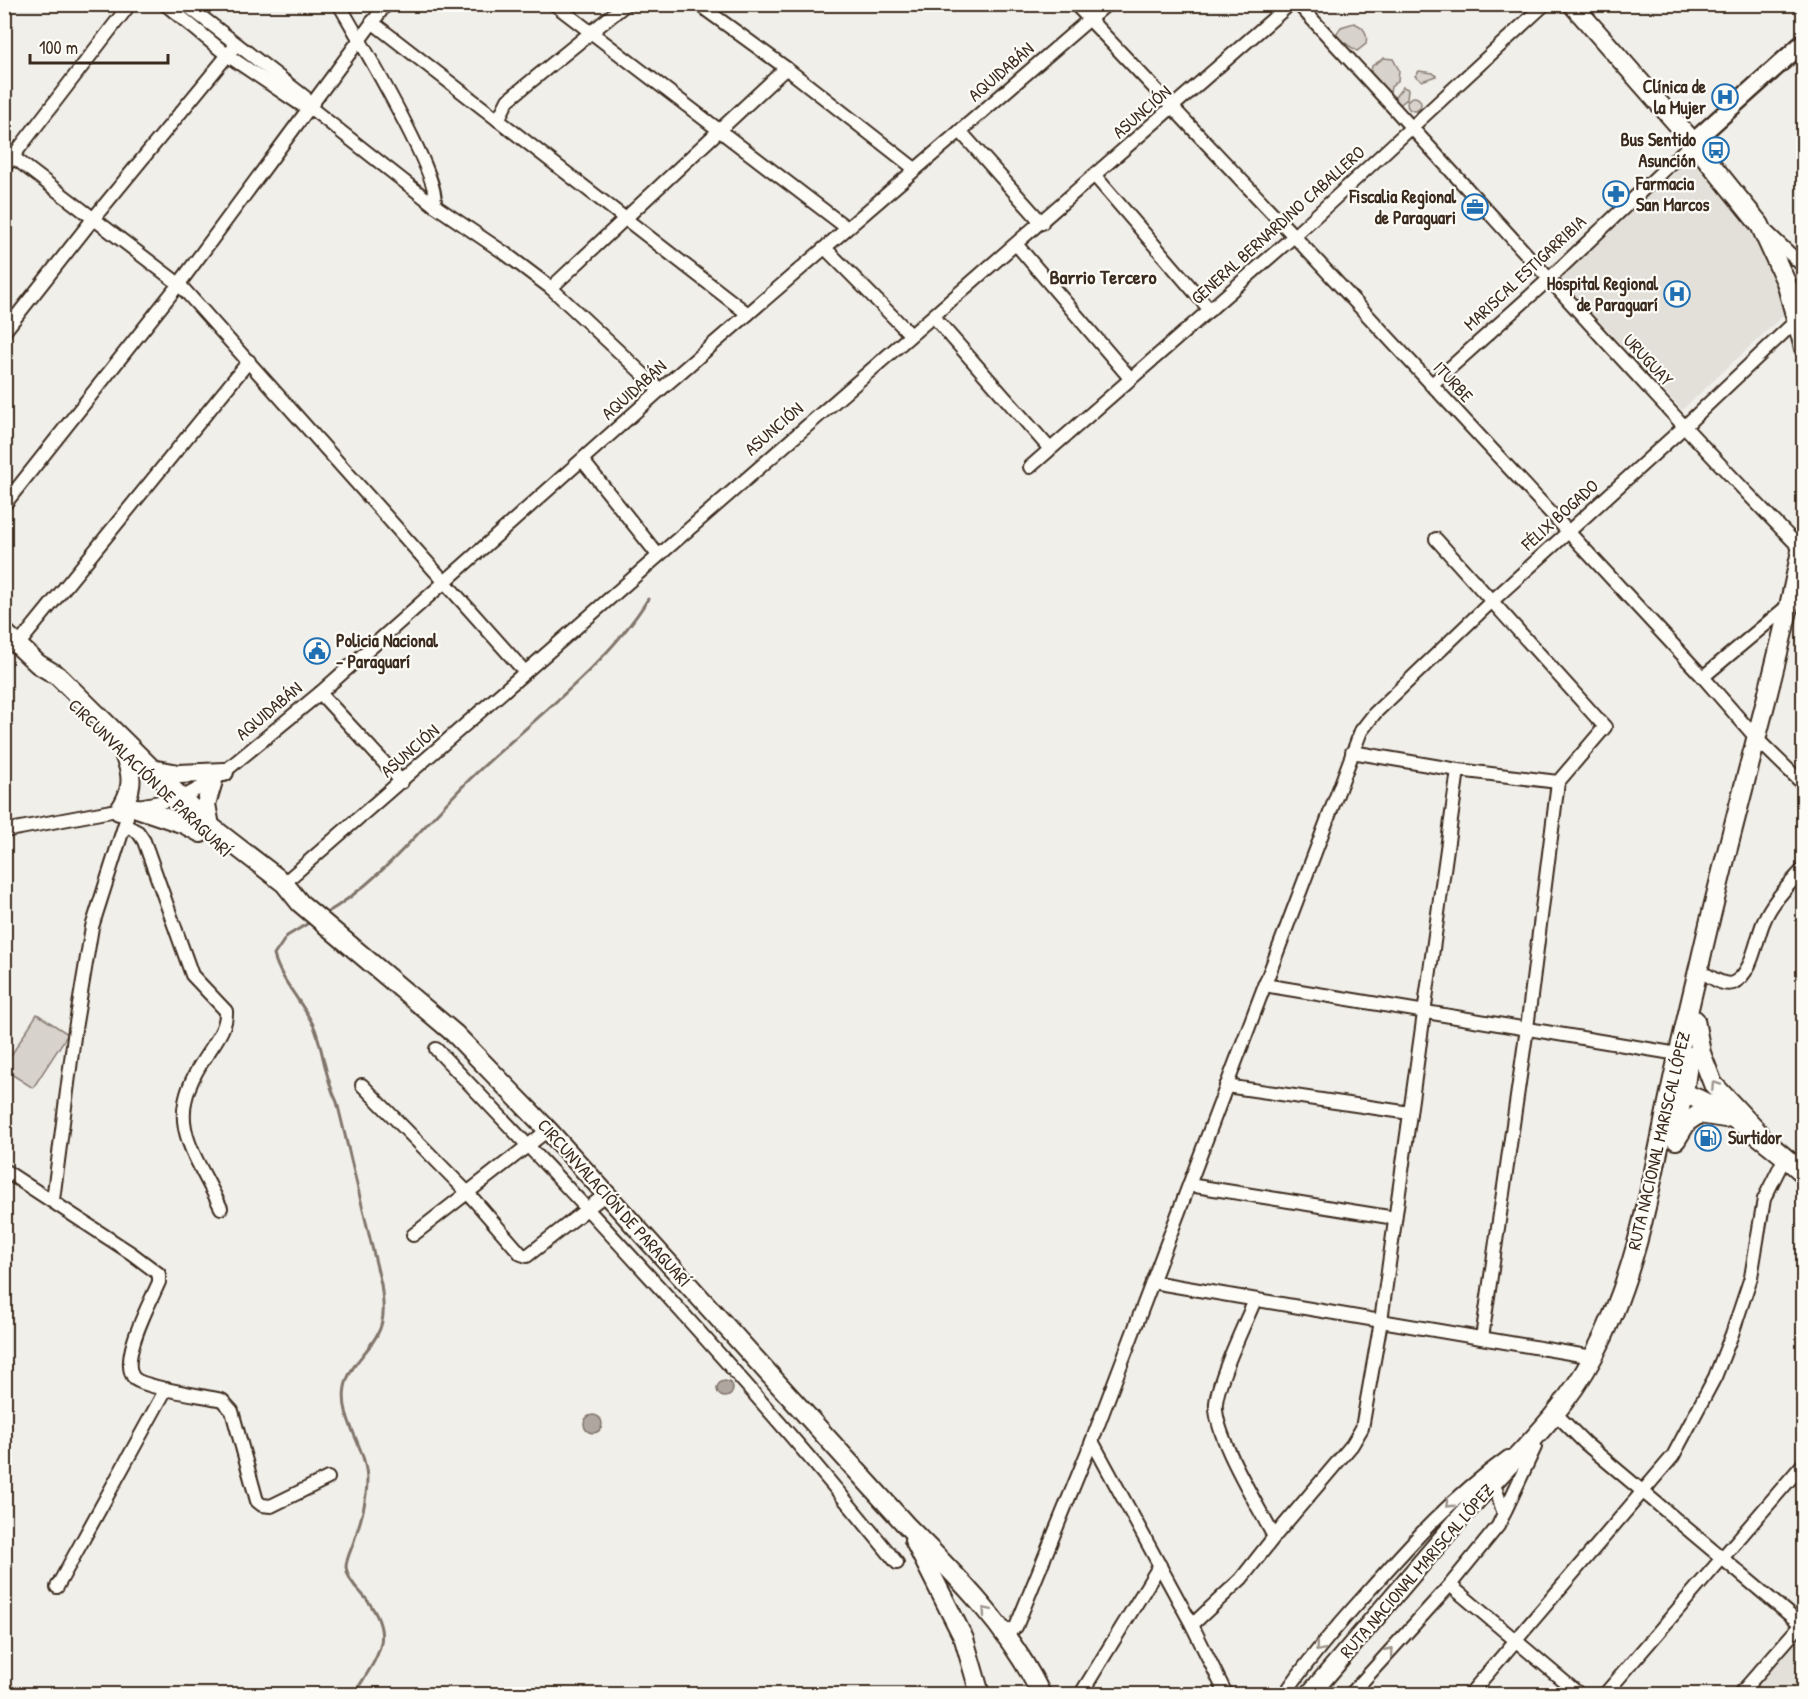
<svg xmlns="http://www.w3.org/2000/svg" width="1808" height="1699" font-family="'Patrick Hand',sans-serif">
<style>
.built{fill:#e3e0da}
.green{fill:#d7d2cc;stroke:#897e75;stroke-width:1.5}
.water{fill:#aea69f;stroke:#80746b;stroke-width:1.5}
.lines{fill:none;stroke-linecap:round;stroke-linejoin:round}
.stream{stroke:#80746b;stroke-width:3}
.minor-casing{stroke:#3b2a1e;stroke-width:16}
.major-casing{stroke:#3b2a1e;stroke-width:21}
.highway-casing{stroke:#3b2a1e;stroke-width:22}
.minor{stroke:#fdfcf7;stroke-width:12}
.major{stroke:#fdfcf7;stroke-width:16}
.highway{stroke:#fdfcf7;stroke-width:18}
.oneway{stroke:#9c938a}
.labels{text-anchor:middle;stroke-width:4.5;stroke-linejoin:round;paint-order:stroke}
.street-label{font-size:18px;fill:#3b2a1e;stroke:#fdfcf7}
.poi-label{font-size:18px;font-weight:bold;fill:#3b2a1e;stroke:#fdfcf7;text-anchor:end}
.neighbourhood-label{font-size:20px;font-weight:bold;fill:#3b2a1e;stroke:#fdfcf7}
</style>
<rect width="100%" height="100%" fill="#f1efea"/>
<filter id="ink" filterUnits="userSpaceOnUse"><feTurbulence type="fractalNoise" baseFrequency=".0167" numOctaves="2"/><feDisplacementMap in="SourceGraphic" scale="12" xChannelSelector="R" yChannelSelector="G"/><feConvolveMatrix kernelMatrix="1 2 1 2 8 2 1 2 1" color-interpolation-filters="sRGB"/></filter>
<g filter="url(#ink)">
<g class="built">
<polygon points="1687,150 1756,228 1787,312 1682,410 1557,276"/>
<polygon points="1800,1632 1803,1635 1803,1694 1746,1694"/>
</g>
<g class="green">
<path d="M1354,23C1364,27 1368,33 1366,44L1357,51L1335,36L1341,27Z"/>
<polygon points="1384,58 1393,59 1399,70 1398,81 1391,87 1390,93 1387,93 1370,75 1372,66"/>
<polygon points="1419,71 1433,73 1436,76 1422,81 1415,76"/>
<polygon points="1403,87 1408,89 1407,99 1397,107 1390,97 1395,97"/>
<circle cx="1414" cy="104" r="7"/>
<polygon points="37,1014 68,1034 33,1088 5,1070 5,1065"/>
</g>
<g class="water">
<circle cx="725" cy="1389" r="8"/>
<circle cx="593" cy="1424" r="9"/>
</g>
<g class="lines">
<g class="stream">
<path d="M323,915C381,882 424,824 471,778C528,723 606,667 648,599"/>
<path d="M312,921L287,936L274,955C281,982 304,1003 315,1029C324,1053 325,1079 337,1102L381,1284C383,1300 386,1318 378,1333C369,1352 349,1365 345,1387C339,1420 366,1445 367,1479C367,1501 361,1520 354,1541C352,1548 346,1559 346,1567C347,1577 355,1587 362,1594C398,1635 378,1656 354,1694"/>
</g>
<g class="minor-casing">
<g id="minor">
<polyline points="165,4 227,55 300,104 307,105"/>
<polyline points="185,4 305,97 307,105 434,205 506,254 551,288 660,390"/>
<path d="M339,4C355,33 445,182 434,205"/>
<polyline points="554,4 847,228"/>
<polyline points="698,4 786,68 915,169"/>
<polyline points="1075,4 1294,236 1703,677 1757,739 1804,785"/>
<path d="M1298,4C1468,186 1630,374 1804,552"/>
<polyline points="372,22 748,314"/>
<polyline points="498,120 508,100 626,4"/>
<polyline points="960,131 1042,223"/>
<polyline points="4,150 179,284 525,672"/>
<polyline points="4,168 130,4"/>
<polyline points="1095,176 1210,310"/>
<polyline points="1768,233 1804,267"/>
<polyline points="1016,244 1130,378"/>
<polyline points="825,248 910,334"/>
<polyline points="551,288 786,68"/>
<polyline points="934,317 1050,449"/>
<polyline points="4,332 93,219 236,45"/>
<polyline points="1431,385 1548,280 1693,142"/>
<polyline points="583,461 658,555"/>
<polyline points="1030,467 1294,236 1545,4"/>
<polyline points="4,505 179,284 386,4"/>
<polyline points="18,645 249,361"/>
<polyline points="1703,677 1790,604"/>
<polyline points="320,693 402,782"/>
<polyline points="1352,752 1458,770 1558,782 1605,727 1436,539"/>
<path d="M125,825L138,832L144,841L192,975L226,1011C227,1028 215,1042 206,1056C162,1120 192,1147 221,1208"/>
<polyline points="4,831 181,798 213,781 320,693 660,390 1107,4"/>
<polyline points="284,883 1290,4"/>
<path d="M1707,975C1714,979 1724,986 1733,983C1753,974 1756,938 1764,921C1772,901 1790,884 1804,868"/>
<polyline points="1264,985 1678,1054"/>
<path d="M436,1049C595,1215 752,1384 897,1563"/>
<polyline points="362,1085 468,1193 521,1254 527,1256 606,1194"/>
<polyline points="1226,1086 1410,1113"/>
<path d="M4,1170L131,1253L159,1274V1282C151,1301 117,1362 135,1379C146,1388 205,1396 222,1400L232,1411L257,1501L262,1505L271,1506L328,1478"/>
<polyline points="1189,1185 1395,1218"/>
<polyline points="53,1200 75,1029 92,927 127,817"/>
<polyline points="413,1235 548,1130"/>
<polyline points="1152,1282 1593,1357"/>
<path d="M1255,1300C1244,1326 1219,1377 1216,1403C1213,1435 1259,1507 1274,1537L1352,1445L1362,1428L1381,1321L1458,770"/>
<polyline points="1482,1338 1527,1028 1558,782"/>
<polyline points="1559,1417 1585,1443 1804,1627"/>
<polyline points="1092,1441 1192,1625 1226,1694"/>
<polyline points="1485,1486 1496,1490 1504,1514"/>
<polyline points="1450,1585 1579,1694"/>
<polyline points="57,1587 166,1389"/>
<polyline points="1192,1625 1241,1579 1274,1537"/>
<polyline points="1005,1633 1016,1627 1092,1441 1361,731 1375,713 1492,601 1685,426 1800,317"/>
<polyline points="1082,1692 1160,1565"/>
<path d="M1285,1694C1309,1658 1337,1626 1366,1594C1412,1542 1451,1498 1508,1457"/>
<polyline points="1351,1694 1450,1585 1498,1526 1535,1447"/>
<polyline points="1470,1694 1673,1456 1715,1377 1732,1334 1751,1277 1764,1199 1785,1157"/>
<polyline points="1605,1694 1804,1463"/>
<polyline points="1740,1694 1804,1621"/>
</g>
</g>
<g class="major-casing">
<polyline id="major" points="1693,142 1804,42"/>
</g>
<g class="highway-casing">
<g id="highway">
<polyline points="1572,4 1693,142 1760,225 1786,282 1804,348"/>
<path d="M4,632L38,664L58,676L210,826L284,883L300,903L455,1034L548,1130L906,1525C957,1576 1010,1629 1041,1694"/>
<polyline points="151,769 179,774 224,772"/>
<polyline points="137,808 184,824 201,833"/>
<path d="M119,811C132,793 134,777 125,757"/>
<polyline points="210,826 206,804 213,781"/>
<polyline points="1695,1020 1701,1053 1713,1084 1769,1144"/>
<path d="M1684,1093C1729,1110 1768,1142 1804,1174"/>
<polyline points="1673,1134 1684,1093 1689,1056"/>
<polyline points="1676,1140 1687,1122 1699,1114 1725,1118"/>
<polyline points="914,1540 964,1639 980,1694"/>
<path d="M1310,1694C1364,1632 1416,1568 1470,1507C1513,1459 1563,1414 1593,1357C1632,1284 1648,1203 1664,1122C1675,1067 1688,1012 1701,958C1733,817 1776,678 1804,536"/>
</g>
</g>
<use href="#minor" class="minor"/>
<use href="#major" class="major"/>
<use href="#highway" class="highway"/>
</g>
<defs><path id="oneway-chevron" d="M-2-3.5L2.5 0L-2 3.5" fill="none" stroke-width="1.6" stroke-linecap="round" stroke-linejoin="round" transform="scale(1.5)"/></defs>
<g class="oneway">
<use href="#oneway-chevron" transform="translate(1715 1085) rotate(-124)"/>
<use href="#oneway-chevron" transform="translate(1449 1504) rotate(137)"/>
<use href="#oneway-chevron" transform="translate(986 1611) rotate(-131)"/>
<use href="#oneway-chevron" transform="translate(1319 1648) rotate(130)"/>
<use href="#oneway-chevron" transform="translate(1390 1651) rotate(-48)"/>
</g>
</g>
<defs>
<g id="hospital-ring" transform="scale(1.35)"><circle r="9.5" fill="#fdfcf7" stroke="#1f6fb2" stroke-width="1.5"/><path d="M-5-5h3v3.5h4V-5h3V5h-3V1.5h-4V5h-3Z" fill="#1f6fb2"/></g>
<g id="bus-ring" transform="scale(1.35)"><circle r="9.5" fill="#fdfcf7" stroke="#1f6fb2" stroke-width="1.5"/><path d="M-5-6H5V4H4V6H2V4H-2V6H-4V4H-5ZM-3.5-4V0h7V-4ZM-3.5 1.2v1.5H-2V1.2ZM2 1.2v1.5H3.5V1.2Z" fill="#1f6fb2"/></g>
<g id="pharmacy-ring" transform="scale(1.35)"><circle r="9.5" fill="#fdfcf7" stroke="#1f6fb2" stroke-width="1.5"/><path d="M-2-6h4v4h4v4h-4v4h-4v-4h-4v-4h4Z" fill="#1f6fb2"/></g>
<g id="office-ring" transform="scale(1.35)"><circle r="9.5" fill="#fdfcf7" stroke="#1f6fb2" stroke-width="1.5"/><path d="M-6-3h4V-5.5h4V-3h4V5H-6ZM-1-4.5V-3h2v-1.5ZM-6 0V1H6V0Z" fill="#1f6fb2"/></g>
<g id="civic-ring" transform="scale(1.35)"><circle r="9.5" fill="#fdfcf7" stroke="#1f6fb2" stroke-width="1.5"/><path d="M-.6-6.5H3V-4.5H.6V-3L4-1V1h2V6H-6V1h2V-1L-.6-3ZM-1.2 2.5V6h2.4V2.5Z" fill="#1f6fb2"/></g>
<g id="fuel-ring" transform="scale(1.35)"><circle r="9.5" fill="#fdfcf7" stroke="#1f6fb2" stroke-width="1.5"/><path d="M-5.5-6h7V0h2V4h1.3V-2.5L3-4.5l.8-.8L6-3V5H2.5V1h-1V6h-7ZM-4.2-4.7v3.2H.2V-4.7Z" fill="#1f6fb2"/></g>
</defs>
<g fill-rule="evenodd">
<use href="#hospital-ring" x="1725" y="97"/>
<use href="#bus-ring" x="1716" y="150"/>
<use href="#pharmacy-ring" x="1616" y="194"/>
<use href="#office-ring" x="1475" y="207"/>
<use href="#hospital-ring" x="1677" y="294"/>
<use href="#civic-ring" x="317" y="651"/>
<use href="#fuel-ring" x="1708" y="1138"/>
</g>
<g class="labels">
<g class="street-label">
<text transform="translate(1001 72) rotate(-41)" y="6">AQUIDABÁN</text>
<text transform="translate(1142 112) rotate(-41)" y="6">ASUNCIÓN</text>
<text transform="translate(1278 225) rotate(-42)" y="6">GENERAL BERNARDINO CABALLERO</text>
<text transform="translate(1525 273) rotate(-43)" y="6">MARISCAL ESTIGARRIBIA</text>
<text transform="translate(1648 360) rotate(47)" y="6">URUGUAY</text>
<text transform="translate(1453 382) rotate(47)" y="6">ITURBE</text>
<text transform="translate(634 390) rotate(-42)" y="6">AQUIDABÁN</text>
<text transform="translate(774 429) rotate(-41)" y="6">ASUNCIÓN</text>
<text transform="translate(1560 515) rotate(-42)" y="6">FÉLIX BOGADO</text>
<text transform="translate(269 711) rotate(-40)" y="6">AQUIDABÁN</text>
<text transform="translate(410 751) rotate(-41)" y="6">ASUNCIÓN</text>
<text transform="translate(150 778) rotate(44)" y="6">CIRCUNVALACIÓN DE PARAGUARÍ</text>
<text transform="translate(1659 1141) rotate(-77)" y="6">RUTA NACIONAL MARISCAL LÓPEZ</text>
<text transform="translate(614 1203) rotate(48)" y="6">CIRCUNVALACIÓN DE PARAGUARÍ</text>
<text transform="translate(1417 1571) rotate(-49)" y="6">RUTA NACIONAL MARISCAL LÓPEZ</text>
</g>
<g class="poi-label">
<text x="1706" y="93">Clínica de<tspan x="1706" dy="21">la Mujer</tspan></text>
<text x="1696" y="146">Bus Sentido<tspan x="1696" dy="21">Asunción</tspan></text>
<text x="1636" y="190" text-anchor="start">Farmacia<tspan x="1636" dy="21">San Marcos</tspan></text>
<text x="1456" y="203">Fiscalia Regional<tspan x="1456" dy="21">de Paraguari</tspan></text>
<text x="1658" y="290">Hospital Regional<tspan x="1658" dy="21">de Paraguarí</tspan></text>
<text x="336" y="647" text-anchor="start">Policia Nacional<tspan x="336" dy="21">- Paraguarí</tspan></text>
<text x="1728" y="1144" text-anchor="start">Surtidor</text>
</g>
<g class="neighbourhood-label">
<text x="1103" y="284">Barrio Tercero</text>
</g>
</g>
<rect width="1808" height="1699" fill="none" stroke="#fdfcf7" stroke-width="24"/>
<rect x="12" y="12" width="1784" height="1675" fill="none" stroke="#3b2a1e" stroke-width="2" filter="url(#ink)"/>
<path d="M30 54v9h138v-9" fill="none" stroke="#3b2a1e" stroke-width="3"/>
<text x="39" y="54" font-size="18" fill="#3b2a1e" stroke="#fdfcf7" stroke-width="4.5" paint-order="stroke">100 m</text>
</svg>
